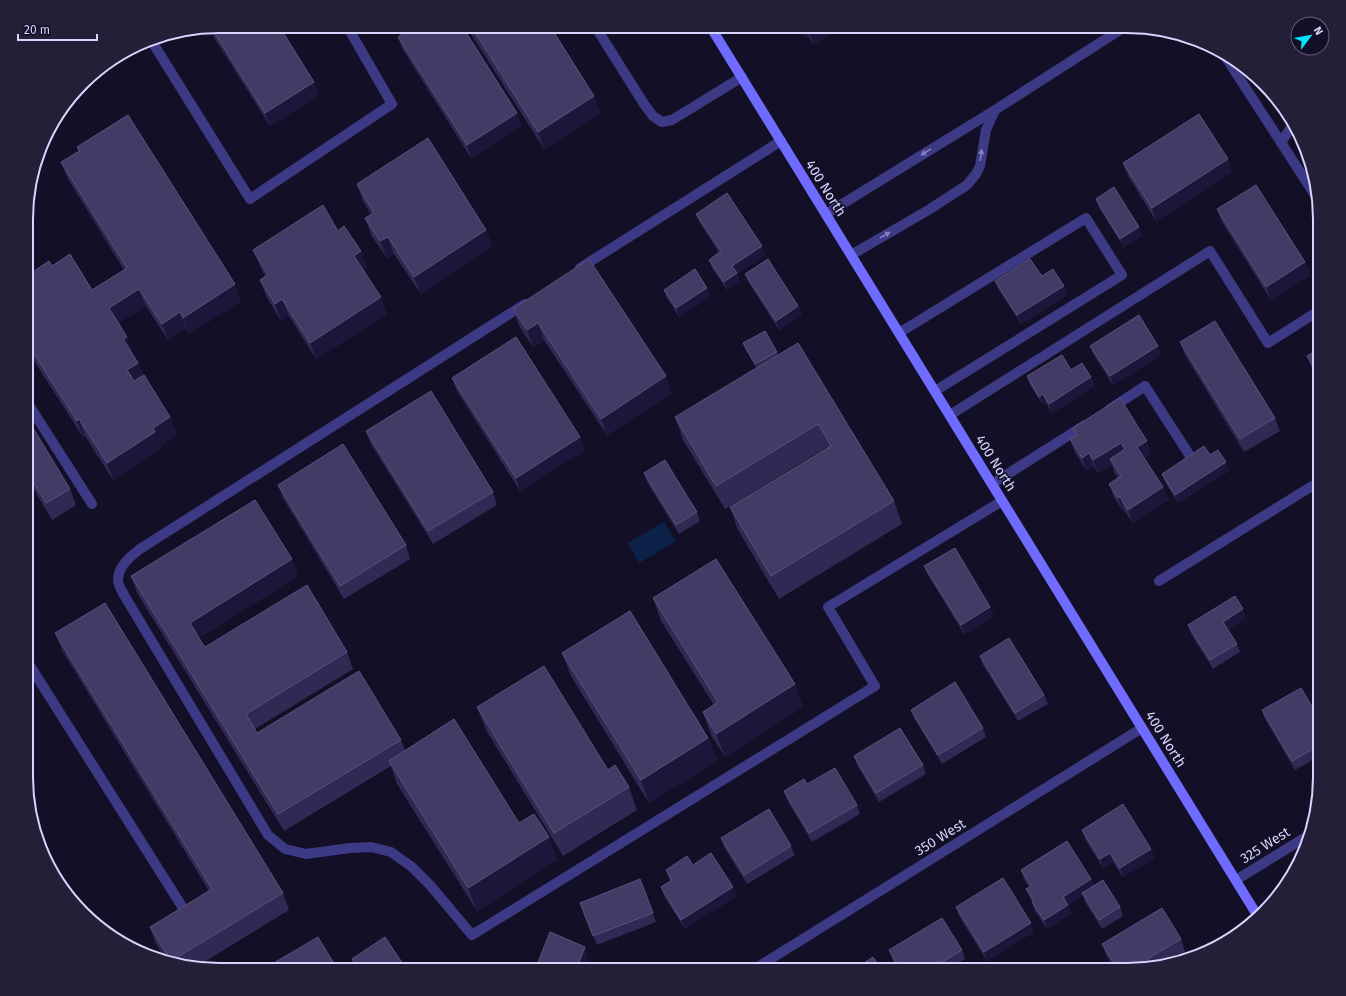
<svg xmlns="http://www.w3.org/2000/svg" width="1346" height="996" font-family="'Fira Sans',sans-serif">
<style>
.water{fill:#0c2248}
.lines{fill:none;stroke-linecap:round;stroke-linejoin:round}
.lane{stroke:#3d3a85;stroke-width:10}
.street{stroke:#3d3a85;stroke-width:10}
.secondary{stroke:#6f6bff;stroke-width:10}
.wall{fill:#312854}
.shaded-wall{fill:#1d163a}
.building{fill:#433a66;stroke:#5a527e}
.oneway{fill:#837fbc}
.labels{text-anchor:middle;stroke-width:3;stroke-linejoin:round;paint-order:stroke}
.street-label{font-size:14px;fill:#d9d4ff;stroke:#130f26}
.rim{fill:none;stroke:#d9d4ff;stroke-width:2}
</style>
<rect width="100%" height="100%" fill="#130f26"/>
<polygon class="water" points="664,522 676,541 639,563 628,543"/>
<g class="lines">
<g class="lane">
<polyline points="595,26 644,104 653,116 662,122 672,120 742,77"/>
<polyline points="151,40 250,199 392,104 347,26"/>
<polyline points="1225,56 1315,195"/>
<polyline points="1281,143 1293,124"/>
<polyline points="826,214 995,110 1126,26"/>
<polyline points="851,255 930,209 967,185 976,174 980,166 986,130 995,110"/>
<polyline points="580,268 781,141"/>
<path d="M525,304L140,549C130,557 118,566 118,580C118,585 122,591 124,595L268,835L285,849L306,854L350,848L371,847L391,852L412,867L430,885L472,935L875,686L828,607L1002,501"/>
<polyline points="899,333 1086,218 1122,275 935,391"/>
<polyline points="27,402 92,504"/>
<polyline points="1110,409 1145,386 1190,456"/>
<polyline points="950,415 1210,251 1268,343 1320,310"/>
<polyline points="992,484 1085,425"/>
<polyline points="1159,581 1312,486 1320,491"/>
<polyline points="27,661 183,908"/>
</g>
<g class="street">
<polyline points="1236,880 1309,835"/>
<polyline points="753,970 1142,728"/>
</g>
<polyline class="secondary" points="710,26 1257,915"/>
</g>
<g class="wall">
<polygon points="219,26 314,82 319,95 270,126 208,28"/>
<polygon points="466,26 550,26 601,113 544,149"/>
<polygon points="798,26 843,26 814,45 809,37 806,39"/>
<polygon points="398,37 522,126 471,158 403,50"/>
<polygon points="1253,73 1254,74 1261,82 1259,83"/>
<polygon points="77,147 241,301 189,334 186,329 168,340 146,306 118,323 133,353 132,354 138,363 143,375 170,417 177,434 160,445 161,449 113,480 85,436 83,437 27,350 28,275 52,266 92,290 124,270 68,179 61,162 78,151"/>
<polygon points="1123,163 1232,172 1156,221 1128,176"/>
<polygon points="357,184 486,230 492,247 421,294 394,254 387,258 371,235 365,218 371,215 363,201"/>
<polygon points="1096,199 1142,236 1124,247 1099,208"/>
<polygon points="1217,209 1305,262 1310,275 1271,300 1222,222"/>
<polygon points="696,214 765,255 737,274 740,282 727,290 712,268 709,260 719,253 700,223"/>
<polygon points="338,231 361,251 367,268 364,270 387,314 316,359 289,316 281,321 266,296 260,280 265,276 260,266 253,250"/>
<polygon points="745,274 798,306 802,315 779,330 749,283"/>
<polygon points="1042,276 1067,295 1021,324 999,290 995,281"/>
<polygon points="664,290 710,297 679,317 667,298"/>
<polygon points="513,309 672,393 607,435 544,340 533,347 519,326"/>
<polygon points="1180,342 1275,418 1280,431 1244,452 1185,355"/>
<polygon points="743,343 777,352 778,355 894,501 902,524 779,599 738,530 730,507 827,448 827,447 725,509 683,440 675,417 756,368 745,348"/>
<polygon points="1090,346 1161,355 1113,385 1094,355"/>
<polygon points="1320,348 1320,382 1312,369 1307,356"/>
<polygon points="1071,370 1091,377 1094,386 1052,413 1046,403 1043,405 1030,385 1027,376"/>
<polygon points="452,378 580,437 585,450 520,491 457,391"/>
<polygon points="27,418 70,489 76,505 52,520 27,478"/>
<polygon points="1073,428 1151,454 1144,458 1163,487 1168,500 1133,523 1124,510 1123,511 1114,497 1109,484 1118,478 1114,472 1112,465 1098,473 1094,466 1087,471 1075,452 1070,439 1076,436"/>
<polygon points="366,431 493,492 497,505 433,544 371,444"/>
<polygon points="1210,455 1229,471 1178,503 1165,482 1162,474"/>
<polygon points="644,473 697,512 700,521 679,534 647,482"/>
<polygon points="278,485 406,545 410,559 344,599 283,498"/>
<polygon points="924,566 994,616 964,634 928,575"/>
<polygon points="131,576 298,576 199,638 205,647 347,652 353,669 255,729 257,733 401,740 405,750 519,823 549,837 557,860 477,911 397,784 391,766 284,831 137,593"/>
<polygon points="653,598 795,684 803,707 725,757 711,735 703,712 714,705 661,621"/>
<polygon points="1246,618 1228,630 1237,644 1240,652 1213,669 1191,634 1188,625"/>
<polygon points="55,633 283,893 289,910 196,967 166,960 156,944 150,927 209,891 62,650"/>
<polygon points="562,653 708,738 717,761 649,803 571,676"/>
<polygon points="980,656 1044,695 1048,704 1018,721 983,665"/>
<polygon points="1320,705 1320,719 1315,708"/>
<polygon points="477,707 608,770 629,787 637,810 563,856 486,730"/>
<polygon points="911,710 983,728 986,737 942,764 914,718"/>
<polygon points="1262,710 1320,720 1320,756 1295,770 1265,719"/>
<polygon points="854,756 923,765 926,774 879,802 857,765"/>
<polygon points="784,791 857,805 860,814 812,842 787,800"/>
<polygon points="1082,830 1151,849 1154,858 1123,877 1113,862 1103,868 1085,839"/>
<polygon points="721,838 791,846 795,855 747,884 724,847"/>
<polygon points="693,865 733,887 736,896 685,929 664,896 661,887 670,881 666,870"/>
<polygon points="1021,870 1091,879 1094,885 1120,907 1123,916 1102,929 1085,902 1083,895 1068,905 1071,914 1047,929 1035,911 1032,902 1030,898 1026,889 1029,887 1024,879"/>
<polygon points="640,879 656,922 597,945 580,903"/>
<polygon points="956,907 1034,932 987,961 959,916"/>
<polygon points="1181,939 1185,952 1173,959 1127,970 1115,970 1107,957 1102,944"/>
<polygon points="889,950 962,950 965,959 947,970 899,970 892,959"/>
<polygon points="352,959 407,970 357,970"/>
</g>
<g class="shaded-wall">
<polygon points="801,26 805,26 809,37 806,39"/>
<polygon points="817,26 843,26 814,45 809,32"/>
<polygon points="314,82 319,95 270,126 265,113"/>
<polygon points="594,96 601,113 544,149 538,132"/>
<polygon points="517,113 522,126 471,158 467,145"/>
<polygon points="1228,159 1232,172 1156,221 1152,208"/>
<polygon points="1139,227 1142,236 1124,247 1120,239"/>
<polygon points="486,230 492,247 421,294 414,277"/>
<polygon points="388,237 394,254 387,258 380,241"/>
<polygon points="762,246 765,255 737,274 740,282 727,290 724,282 732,266"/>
<polygon points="361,251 367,268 360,273 354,256"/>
<polygon points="1305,262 1310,275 1271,300 1266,287"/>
<polygon points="235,284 241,301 189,334 183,318"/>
<polygon points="1064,286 1067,295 1021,324 1017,315"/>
<polygon points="707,288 710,297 679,317 676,308"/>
<polygon points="139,289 146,306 115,325 109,308"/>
<polygon points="381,297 387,314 316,359 310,343"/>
<polygon points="282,299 289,316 281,321 275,304"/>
<polygon points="798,306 802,315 779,330 776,321"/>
<polygon points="180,312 186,329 168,340 162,324"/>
<polygon points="538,323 544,340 533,347 527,330"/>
<polygon points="127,337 133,353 129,356 123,339"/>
<polygon points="1158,346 1161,355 1113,385 1110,376"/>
<polygon points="138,363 144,380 133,387 127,370"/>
<polygon points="666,376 672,393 607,435 601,419"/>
<polygon points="1091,377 1094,386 1052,413 1049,404"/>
<polygon points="1043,394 1046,403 1043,405 1039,397"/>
<polygon points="170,417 177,434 160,445 161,449 113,480 107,463 153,428"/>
<polygon points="79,419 85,436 83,437 77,421"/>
<polygon points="580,437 585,450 520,491 516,478"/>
<polygon points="1147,441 1151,454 1142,460 1137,447"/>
<polygon points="1121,443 1126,456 1110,459 1112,465 1098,473 1093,460"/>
<polygon points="1089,453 1094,466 1087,471 1082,458"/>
<polygon points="1226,462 1229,471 1178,503 1175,495"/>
<polygon points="1163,487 1168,500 1133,523 1128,510"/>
<polygon points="1120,497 1124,510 1123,511 1118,498"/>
<polygon points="292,559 298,576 196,640 190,623"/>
<polygon points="990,607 994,616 964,634 961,625"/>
<polygon points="1243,609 1246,618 1227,631 1223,622"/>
<polygon points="795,684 803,707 725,757 716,734"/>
<polygon points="708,738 717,761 649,803 641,780"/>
<polygon points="549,837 557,860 477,911 468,888"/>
<polygon points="1151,849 1154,858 1123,877 1120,868"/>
<polygon points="1110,853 1113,862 1103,868 1100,859"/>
<polygon points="1091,879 1095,888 1082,893 1083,895 1066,906 1063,897"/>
<polygon points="733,887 736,896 685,929 681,920"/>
<polygon points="1068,905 1071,914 1047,929 1044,920"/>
<polygon points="1031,923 1034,932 987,961 984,952"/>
<polygon points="585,947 588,956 583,970 576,970"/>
</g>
<g class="building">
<polygon points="219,26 279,26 314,82 265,113 211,27"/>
<polygon points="415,26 462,26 517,113 467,145 398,37"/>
<polygon points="471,26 550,26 594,96 538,132"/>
<polygon points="806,26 817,26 809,32"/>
<polygon points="1199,114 1228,159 1152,208 1123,163"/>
<polygon points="128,115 235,284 183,318 180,312 162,324 139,289 109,308 127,337 123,339 138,363 127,370 134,381 144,375 170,417 153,428 155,432 107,463 79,419 77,421 27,343 28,275 49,261 52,266 70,254 92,290 127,268 61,162 80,151 77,147"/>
<polygon points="428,138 486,230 414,277 388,237 380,241 365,218 374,213 357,184"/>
<polygon points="1256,185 1305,262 1266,287 1217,209"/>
<polygon points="1114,187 1139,227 1120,239 1096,199"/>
<polygon points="727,193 762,246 732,266 737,273 724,282 709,260 721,251 696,214"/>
<polygon points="323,205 338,231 344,226 361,251 354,256 381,297 310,343 282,299 275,304 260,280 268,275 253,250"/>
<polygon points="589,259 666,376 601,419 538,323 527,330 513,309"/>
<polygon points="768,259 798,306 776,321 745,274"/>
<polygon points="1030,259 1042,276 1053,269 1064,286 1017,315 995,281"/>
<polygon points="695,269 707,288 676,308 664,290"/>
<polygon points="1139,315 1158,346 1110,376 1090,346"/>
<polygon points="1215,321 1275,418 1240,439 1180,342"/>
<polygon points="765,331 777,352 755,364 743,343"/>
<polygon points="516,337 580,437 516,478 452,378"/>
<polygon points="798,343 894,501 771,576 730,507 831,446 825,435 818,424 716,486 675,417"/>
<polygon points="1320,348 1320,376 1307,356"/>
<polygon points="1062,355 1071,370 1082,363 1091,377 1049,404 1043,394 1039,397 1027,376"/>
<polygon points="431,391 493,492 428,531 366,431"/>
<polygon points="1120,398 1147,441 1137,447 1163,487 1128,510 1120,497 1118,498 1109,484 1121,476 1110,459 1125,449 1121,443 1093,460 1089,453 1082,458 1070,439 1077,435 1073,428"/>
<polygon points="27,418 70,489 46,503 27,472"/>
<polygon points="343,444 406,545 340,586 278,485"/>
<polygon points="1204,446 1210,455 1218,450 1226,462 1175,495 1162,474"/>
<polygon points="665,460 697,512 676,525 644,473"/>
<polygon points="255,500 292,559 190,623 202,643 205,647 307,585 347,652 246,714 257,733 359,671 401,740 278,814 131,576"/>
<polygon points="955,548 990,607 961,625 924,566"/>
<polygon points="716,559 795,684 716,734 703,712 718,702 653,598"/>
<polygon points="1235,596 1243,609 1223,622 1237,644 1210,660 1188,625"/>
<polygon points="105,603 283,893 171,961 150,927 212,889 55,633"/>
<polygon points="630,611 708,738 641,780 562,653"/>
<polygon points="1009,638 1044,695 1015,713 980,656"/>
<polygon points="544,666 608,770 615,765 629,787 554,833 477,707"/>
<polygon points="955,682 983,728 938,755 911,710"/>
<polygon points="1301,688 1320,720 1320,745 1292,761 1262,710"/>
<polygon points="1320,705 1320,715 1315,708"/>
<polygon points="454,719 519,823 534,814 549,837 468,888 389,761"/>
<polygon points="900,728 923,765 876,793 854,756"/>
<polygon points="835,768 857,805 809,833 784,791 804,779 807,784"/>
<polygon points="1123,804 1151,849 1120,868 1110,853 1100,859 1082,830"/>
<polygon points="769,809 791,846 744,875 721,838"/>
<polygon points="1067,841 1091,879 1063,897 1068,905 1044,920 1032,902 1034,901 1026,889 1031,886 1021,870"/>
<polygon points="711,853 733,887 681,920 661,887 672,880 666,870 687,856 693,865"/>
<polygon points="1003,878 1031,923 984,952 956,907"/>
<polygon points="640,879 653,913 593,936 580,903"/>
<polygon points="1103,880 1120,907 1099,920 1082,893"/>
<polygon points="1162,908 1181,939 1147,959 1151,964 1127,970 1118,970 1102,944"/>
<polygon points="942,918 962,950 929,970 901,970 889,950"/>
<polygon points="550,932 585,947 576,970 535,970"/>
<polygon points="318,937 338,970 262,970"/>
<polygon points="385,937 407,970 359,970 352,959"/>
<polygon points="873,957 882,970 853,970"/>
</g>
<defs><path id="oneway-solid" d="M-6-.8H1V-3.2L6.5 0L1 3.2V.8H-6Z"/></defs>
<g class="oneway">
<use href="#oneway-solid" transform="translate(926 152) rotate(148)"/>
<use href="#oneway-solid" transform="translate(981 155) rotate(-81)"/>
<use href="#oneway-solid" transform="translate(885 235) rotate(-30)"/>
</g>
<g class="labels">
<g class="street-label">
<text transform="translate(826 188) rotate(58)" y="5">400 North</text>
<text transform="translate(996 463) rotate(58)" y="5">400 North</text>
<text transform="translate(1166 739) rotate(58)" y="5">400 North</text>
<text transform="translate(940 837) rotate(-32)" y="5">350 West</text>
<text transform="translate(1265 845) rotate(-32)" y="5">325 West</text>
</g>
</g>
<path d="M0 0H1346V996H0ZM219 33H1127A186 186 0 0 1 1313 219V777A186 186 0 0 1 1127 963H219A186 186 0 0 1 33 777V219A186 186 0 0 1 219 33Z" fill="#231f37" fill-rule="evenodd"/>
<path class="rim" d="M219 33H1127A186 186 0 0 1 1313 219V777A186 186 0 0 1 1127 963H219A186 186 0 0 1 33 777V219A186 186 0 0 1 219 33Z"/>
<g transform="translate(1310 36) rotate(58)"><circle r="19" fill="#130f26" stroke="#625e7d"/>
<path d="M0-3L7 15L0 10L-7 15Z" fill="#00e5ff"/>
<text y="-6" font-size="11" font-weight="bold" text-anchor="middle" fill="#d9d4ff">N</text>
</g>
<path d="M18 34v6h79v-6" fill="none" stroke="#d9d4ff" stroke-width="2"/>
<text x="24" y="34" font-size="12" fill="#d9d4ff" stroke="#130f26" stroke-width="3" paint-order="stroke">20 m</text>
</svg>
